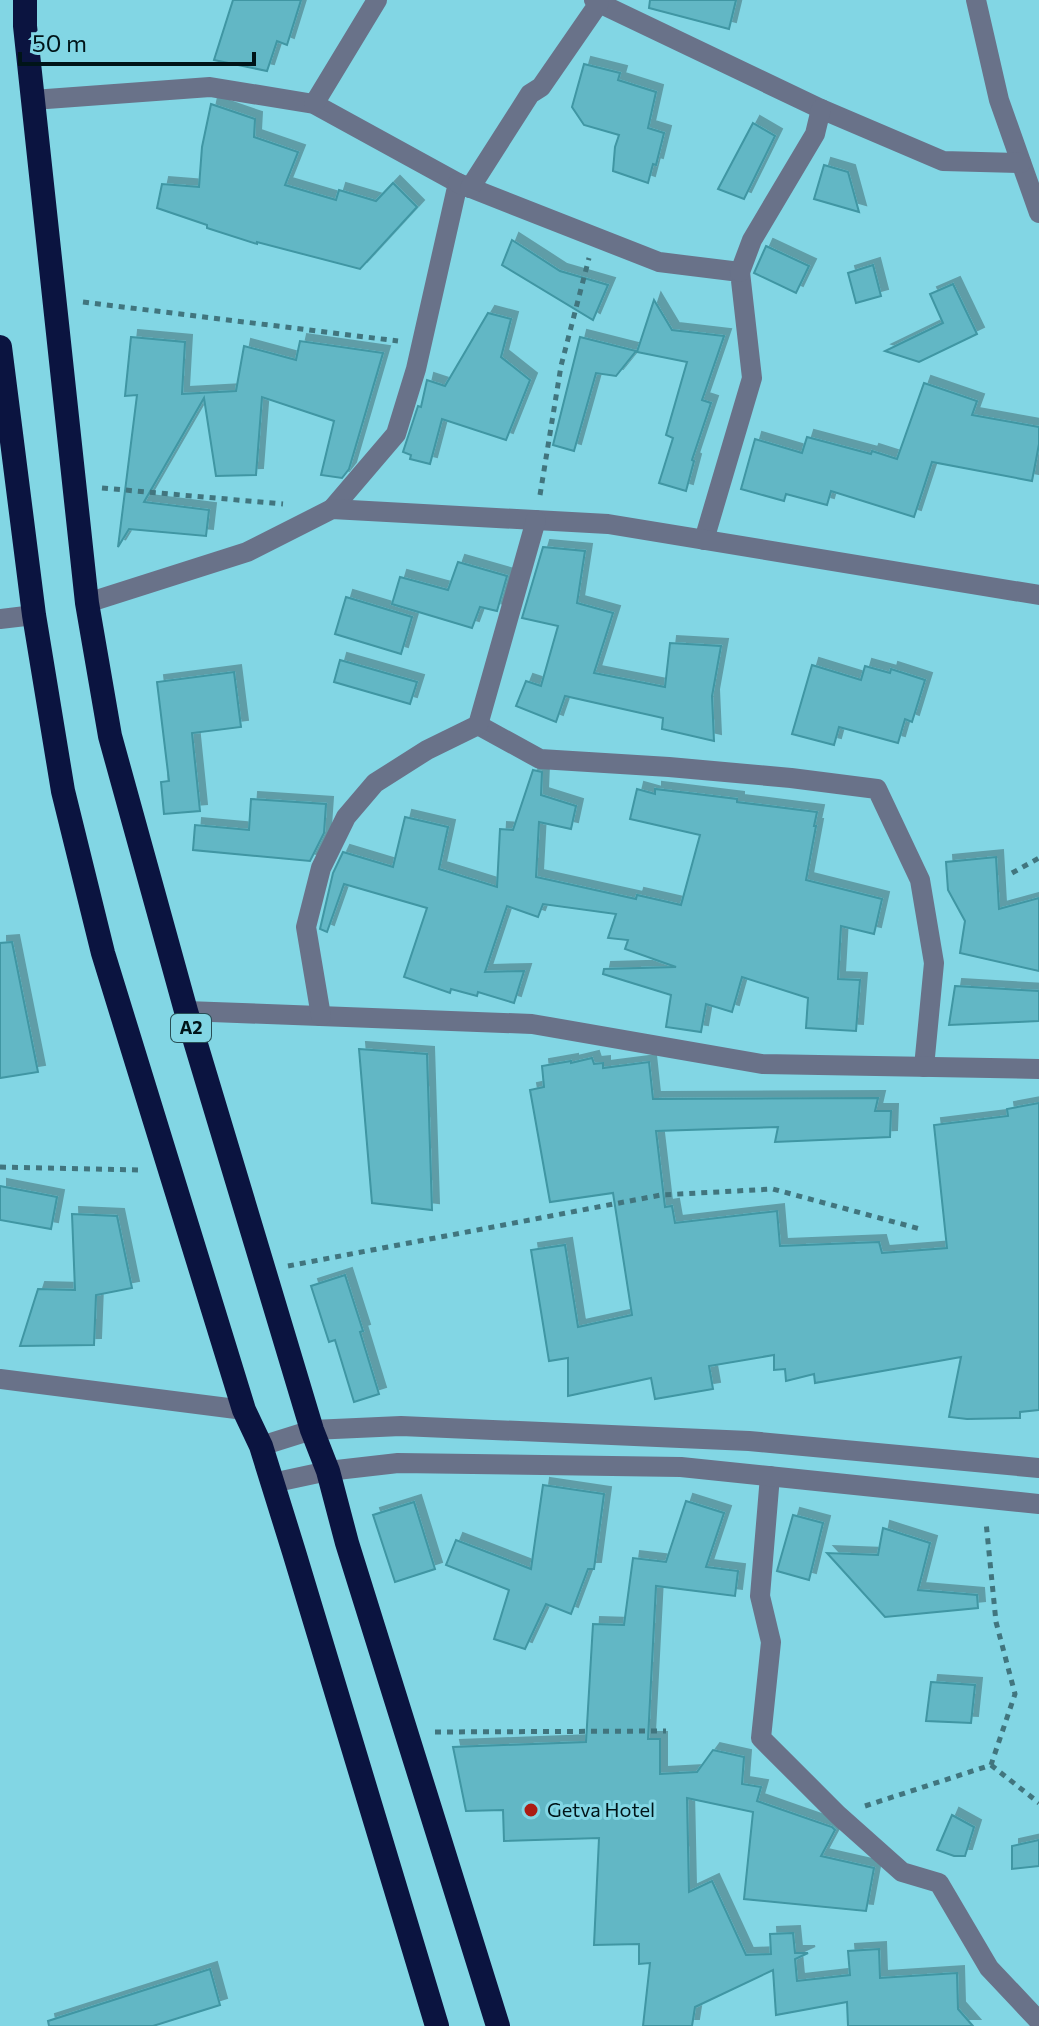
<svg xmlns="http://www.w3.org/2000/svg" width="1039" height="2026" font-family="Commissioner,sans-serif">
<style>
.building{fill:#62b7c5;stroke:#3f96a3;stroke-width:2;filter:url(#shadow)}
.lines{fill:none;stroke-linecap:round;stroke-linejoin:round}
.path{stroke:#41757e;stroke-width:5;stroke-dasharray:6 6;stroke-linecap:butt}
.minor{stroke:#697289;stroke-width:20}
.highway{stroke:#0b1440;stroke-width:24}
.poi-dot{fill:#ac1c13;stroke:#82d6e4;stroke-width:3}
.labels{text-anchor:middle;stroke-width:6;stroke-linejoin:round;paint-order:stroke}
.shield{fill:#82d6e4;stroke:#274e55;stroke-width:2}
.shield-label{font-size:18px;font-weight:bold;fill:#001418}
.poi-label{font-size:20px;fill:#001418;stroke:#82d6e4;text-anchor:start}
</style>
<defs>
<filter id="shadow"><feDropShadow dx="7" dy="-7" stdDeviation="0" flood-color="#0004"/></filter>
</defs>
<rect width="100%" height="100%" fill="#82d6e4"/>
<g class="building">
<polygon points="233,0 301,0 287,45 277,41 267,71 214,60"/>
<polygon points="650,0 736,0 729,29 649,8"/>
<polygon points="584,64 620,73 618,80 656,92 648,128 664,133 656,165 653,164 648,183 613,171 615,147 619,135 584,125 572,107"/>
<polygon points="211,104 255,119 254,137 298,152 285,185 336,200 339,190 376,201 393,183 417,207 360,269 257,242 257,244 207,228 207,225 157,208 162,184 199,187 202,147"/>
<polygon points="753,123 775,136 744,199 718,189"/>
<polygon points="824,165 848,172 859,212 814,199"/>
<polygon points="512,240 560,271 608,285 593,320 502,265"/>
<polygon points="766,246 809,266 796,293 754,273"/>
<polygon points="873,265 881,296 856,303 848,273"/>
<polygon points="953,284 977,334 919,362 885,351 943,323 930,294"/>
<polygon points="654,300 672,330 724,336 702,400 711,403 692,460 694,461 686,491 659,483 673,438 666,435 687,362 637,352"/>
<polygon points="488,313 511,319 501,357 530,380 506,440 442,419 430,464 410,459 411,455 403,452 418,406 421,407 427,380 445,386"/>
<polygon points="131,337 185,342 182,394 236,391 244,346 296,360 300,341 383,353 349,469 342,478 321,475 334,421 262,397 256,475 216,476 204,398 144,502 209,510 206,536 129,529 118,547 137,395 125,396"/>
<polygon points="580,337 636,351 616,376 596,373 574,451 553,445"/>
<polygon points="924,383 977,401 972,415 1039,427 1039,444 1032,481 932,462 914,517 831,491 827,505 786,494 784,501 741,489 755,439 802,453 807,437 871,454 872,451 897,459"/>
<polygon points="543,547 585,551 577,603 613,613 594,673 665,687 670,643 721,646 712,696 714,741 662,729 663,718 565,696 556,722 516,706 526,681 541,686 558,626 522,618"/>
<polygon points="458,562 507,576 497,611 480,607 472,628 392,604 400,577 448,590"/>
<polygon points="346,597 412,617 401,654 335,634"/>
<polygon points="340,660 417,682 410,704 334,682"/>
<polygon points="812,665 861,680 865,666 890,673 891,669 925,680 912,722 905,719 898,743 839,727 834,745 792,734"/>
<polygon points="234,672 241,727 192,733 200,811 164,814 161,782 169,781 157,682"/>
<polygon points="533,770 542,772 541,795 576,806 571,829 539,822 536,877 636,899 637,895 681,905 700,835 630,819 637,789 655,794 655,789 737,799 737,802 817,812 814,826 816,826 806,880 882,899 874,934 841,926 838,979 860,980 856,1031 806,1028 808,998 742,977 732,1012 706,1004 701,1032 666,1027 671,995 603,974 604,969 676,967 625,949 628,940 608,938 616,914 543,904 538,917 507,906 485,972 524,971 514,1003 478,992 477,996 451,989 450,993 404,977 427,908 344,884 327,932 320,929 333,873 343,852 393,867 405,817 448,827 439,869 497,887 500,829 513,830"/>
<polygon points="251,799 326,804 324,833 310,861 193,850 195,825 249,830"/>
<polygon points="996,857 999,909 1039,898 1039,971 960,953 965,921 948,890 946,862"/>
<polygon points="12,942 38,1072 0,1078 0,943"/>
<polygon points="955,986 1039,991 1039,1021 949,1025"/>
<polygon points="359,1049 427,1054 432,1210 372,1203"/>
<polygon points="592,1058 594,1064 603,1063 603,1068 649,1062 653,1099 878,1098 875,1111 891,1111 890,1137 775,1142 778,1127 656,1131 665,1207 672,1206 675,1223 777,1211 780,1246 879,1242 882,1253 947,1248 934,1125 1008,1116 1007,1109 1039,1103 1039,1410 1020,1412 1020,1418 967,1419 949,1417 961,1357 815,1383 814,1374 786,1381 785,1369 774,1370 774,1355 709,1366 713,1389 655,1399 651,1378 568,1396 568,1358 549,1361 531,1250 565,1245 578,1327 632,1315 613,1193 550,1202 530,1090 544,1087 542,1066 571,1061 571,1063"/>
<polygon points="0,1186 57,1197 51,1229 0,1220"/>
<polygon points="72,1214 117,1216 132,1288 96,1295 94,1345 20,1346 38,1289 75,1290"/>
<polygon points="345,1275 363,1331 360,1332 379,1394 354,1402 335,1340 329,1342 311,1286"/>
<polygon points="543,1485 604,1494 594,1569 588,1569 571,1614 546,1604 525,1649 494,1639 509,1590 446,1565 456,1540 531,1569"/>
<polygon points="686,1501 724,1513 706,1567 738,1571 735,1596 656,1586 648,1739 660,1739 660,1774 697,1772 713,1750 744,1757 742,1784 761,1787 757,1801 832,1827 835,1830 821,1856 874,1868 866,1911 744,1899 753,1812 687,1798 689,1892 712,1881 746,1955 771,1954 770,1934 793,1933 795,1953 808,1953 795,1959 797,1981 850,1975 848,1951 879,1949 880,1978 957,1973 958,2009 973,2026 848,2026 847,2002 776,2015 773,1970 695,2007 692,2026 643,2026 650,1963 639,1964 639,1944 594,1945 599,1838 504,1841 503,1810 466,1811 453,1747 586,1742 593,1624 624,1625 633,1558 666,1562"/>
<polygon points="414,1502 435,1569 395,1582 373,1515"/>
<polygon points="793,1515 823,1523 809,1580 777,1571"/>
<polygon points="883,1528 930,1543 918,1590 977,1595 978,1608 885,1617 827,1553 878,1555"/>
<polygon points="931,1682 975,1685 971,1723 926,1721"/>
<polygon points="952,1815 974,1827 965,1856 954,1856 937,1850"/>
<polygon points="1039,1840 1039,1866 1012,1869 1012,1846"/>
<polygon points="210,1969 220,2005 153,2026 49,2026 48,2021"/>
</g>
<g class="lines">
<g class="path">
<polyline points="83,302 398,341"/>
<polyline points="102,488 283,504"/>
<polyline points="540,495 561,366 589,258"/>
<polyline points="1012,873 1039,858"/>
<polyline points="0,1167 141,1170"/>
<polyline points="288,1266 661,1195 773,1189 920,1229"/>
<polyline points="435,1732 666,1731"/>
<polyline points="991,1765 1039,1803"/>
<polyline points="865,1806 991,1765 1015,1694 996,1622 986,1522"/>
</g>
<g class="minor">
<polyline points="976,0 999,100 1039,213"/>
<polyline points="599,3 821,109 943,161 1021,163"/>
<polyline points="33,100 210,87 314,104 458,183 416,369 396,434 332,509"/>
<polyline points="314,104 377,0"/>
<polyline points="458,183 659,262 740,272 752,378 704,540"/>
<polyline points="470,188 530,94 541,87 599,3 594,0"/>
<polyline points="740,272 752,240 815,134 821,109"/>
<polyline points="87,603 247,552 332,509 608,524 1039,595"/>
<polyline points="0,619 34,615"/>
<polyline points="478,725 540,759 669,767 791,778 877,789 920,880 934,963 924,1067"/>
<polyline points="186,1011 532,1024 762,1064 1039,1069"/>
<polyline points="321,1016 306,927 321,868 346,817 375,783 427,750 478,725 536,520"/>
<polyline points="0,1379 244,1410"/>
<polyline points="261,1446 312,1430 401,1426 749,1441 1039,1468"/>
<polyline points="770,1476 760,1596 771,1642 761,1738 838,1815 902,1872 939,1883 989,1968 1039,2021"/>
<polyline points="272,1483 328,1471 398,1463 681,1467 1039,1504"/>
</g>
<g class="highway">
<polyline points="25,0 25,26 87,603 110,736 186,1011 312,1430 328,1471 347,1543 498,2026"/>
<polyline points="0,347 34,615 63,791 103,953 244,1410 261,1446 294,1552 437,2026"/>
</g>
</g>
<circle class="poi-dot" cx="531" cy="1810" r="8"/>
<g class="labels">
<rect class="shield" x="171" y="1014" width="40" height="28" rx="6"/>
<g class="shield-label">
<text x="191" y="1034">A2</text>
</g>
<g class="poi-label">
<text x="547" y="1817">Getva Hotel</text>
</g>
</g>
<path d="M20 52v12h234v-12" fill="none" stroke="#001418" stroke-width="4"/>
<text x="32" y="52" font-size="24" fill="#001418" stroke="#82d6e4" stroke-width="6" paint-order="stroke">50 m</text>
</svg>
